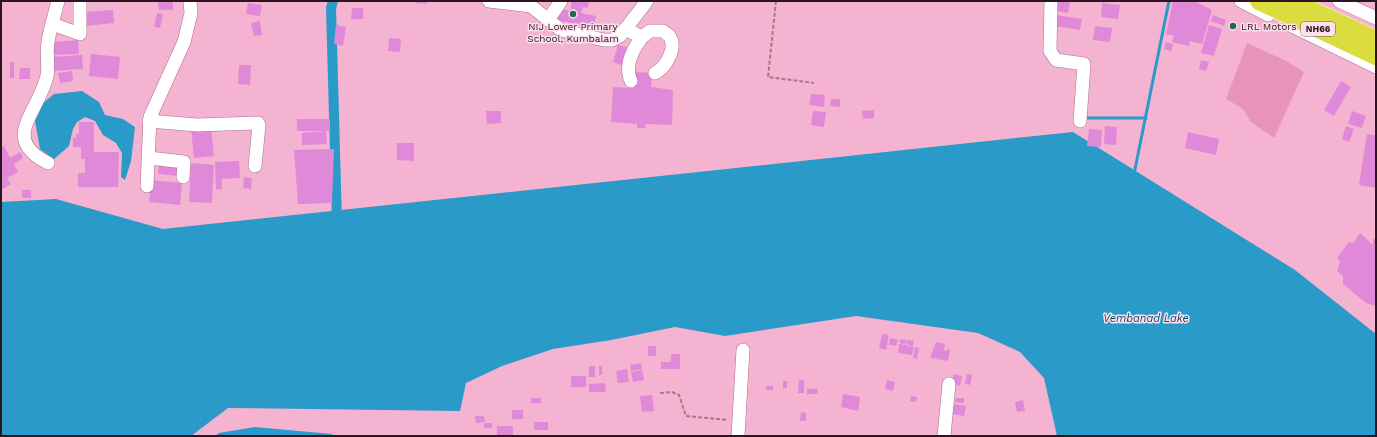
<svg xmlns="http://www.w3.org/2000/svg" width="1377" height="437" font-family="'Work Sans',sans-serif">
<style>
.green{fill:#e893bb}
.water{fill:#2a9ac8}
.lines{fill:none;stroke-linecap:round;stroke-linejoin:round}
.stream{stroke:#2a9ac8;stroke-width:3}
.canal{stroke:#2a9ac8;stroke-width:10}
.building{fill:#e189d9}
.minor-casing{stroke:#ab6f8b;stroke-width:14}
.highway-casing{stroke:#fff;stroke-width:19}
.path{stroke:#a7768d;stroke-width:2;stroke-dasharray:4 2;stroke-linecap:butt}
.minor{stroke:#fff;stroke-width:13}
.highway{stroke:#dadd3d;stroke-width:18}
.poi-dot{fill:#266653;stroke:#fce1ec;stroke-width:1.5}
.labels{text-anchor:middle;stroke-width:3;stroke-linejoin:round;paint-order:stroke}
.shield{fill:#fce1ec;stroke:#6a525d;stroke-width:1}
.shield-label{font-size:9px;font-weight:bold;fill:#2c1520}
.poi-label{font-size:10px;fill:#2c1520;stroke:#fce1ec}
.water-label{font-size:11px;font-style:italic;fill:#0c4961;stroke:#fce1ec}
</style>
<rect width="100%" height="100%" fill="#f4b3d0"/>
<polygon class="green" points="1247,43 1286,61 1304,72 1274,138 1251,122 1243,109 1226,99"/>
<g class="water">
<polygon points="82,91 99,102 105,115 123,119 135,127 131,161 125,180 121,177 122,153 116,143 103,135 95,121 85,117 77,122 73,129 69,146 54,159 40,149 35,121 37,108 54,94"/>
<polygon points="1073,132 1295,270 1376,334 1376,436 1057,436 1044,378 1020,352 978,333 856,316 725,336 675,327 611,340 553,349 502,366 466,383 460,411 228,408 191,436 1,436 1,202 56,199 163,229"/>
<polygon points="255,427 332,434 332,436 215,436 219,433"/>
</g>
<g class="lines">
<g class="stream">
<polyline points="1083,118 1146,118"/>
<polyline points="1134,174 1169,1"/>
</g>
<polyline class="canal" points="333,1 331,8 337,223"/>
</g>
<g class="building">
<polygon points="158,1 173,1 173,10 159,10"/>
<polygon points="415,1 427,1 427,4 415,3"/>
<polygon points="572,1 589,1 588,8 583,7 581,13 596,16 594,27 555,20 558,8 570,11"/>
<polygon points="1056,1 1070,2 1068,13 1054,11"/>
<polygon points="1173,1 1194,1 1212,10 1202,44 1190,41 1189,46 1172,42 1174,36 1166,34"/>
<polygon points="248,3 262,5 260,16 246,14"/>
<polygon points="1102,3 1120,5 1118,19 1101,17"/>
<polygon points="352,8 363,8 363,19 351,19"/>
<polygon points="113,10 114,23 85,26 84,12"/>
<polygon points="157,13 163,14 160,28 154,27"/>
<polygon points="1056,15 1082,19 1080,30 1054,26"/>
<polygon points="1213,15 1226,20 1224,26 1211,21"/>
<polygon points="260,21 262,35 254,36 251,23"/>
<polygon points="336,25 346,27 343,46 334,44"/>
<polygon points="1209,25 1222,29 1214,56 1201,53"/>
<polygon points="1095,26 1112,28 1110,42 1093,40"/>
<polygon points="389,38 401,39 400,52 388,51"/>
<polygon points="78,40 79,54 53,55 52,42"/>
<polygon points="1166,42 1173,44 1171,51 1164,49"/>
<polygon points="618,45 630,48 624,66 613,62"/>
<polygon points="91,54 120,57 118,79 89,76"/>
<polygon points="82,55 83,69 53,71 52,57"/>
<polygon points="1201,60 1209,62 1206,71 1199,69"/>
<rect x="10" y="62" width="4" height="16"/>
<polygon points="239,65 251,65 250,85 238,84"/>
<polygon points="20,68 30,68 30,79 19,79"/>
<polygon points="72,71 73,81 60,83 58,73"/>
<polygon points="635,72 652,73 651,87 673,90 672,125 646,124 645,128 637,128 637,124 611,122 613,87 634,88"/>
<polygon points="1341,81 1351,87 1334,116 1324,110"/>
<polygon points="811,94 825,95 824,107 809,105"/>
<polygon points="831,99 840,99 840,107 830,106"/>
<polygon points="874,110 874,118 863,119 862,111"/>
<polygon points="486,111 501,111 501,123 487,124"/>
<polygon points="813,111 826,112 824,127 811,125"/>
<polygon points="1352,111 1366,116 1362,128 1348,124"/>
<rect x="297" y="119" width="33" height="12"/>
<polygon points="79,122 94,122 94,152 119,152 118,187 78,187 78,173 85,173 85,159 81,159 81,147 73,147 73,138 76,138 76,134 79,134"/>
<polygon points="1105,126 1117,127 1116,145 1104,144"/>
<polygon points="1346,126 1354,129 1349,142 1342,139"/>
<polygon points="211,127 214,156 194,158 191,129"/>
<polygon points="1089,129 1102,130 1101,147 1087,146"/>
<polygon points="326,131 327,144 302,145 302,133"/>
<polygon points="1188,132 1219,139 1216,155 1185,148"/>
<polygon points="1367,134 1376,135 1376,188 1359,185"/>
<polygon points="397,143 414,143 414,161 397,160"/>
<polygon points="4,146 10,158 20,152 23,158 14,164 18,172 7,178 11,184 1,190 1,148"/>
<polygon points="334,149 332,203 298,204 294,150"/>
<polygon points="239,161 240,178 222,179 222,189 216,190 215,162"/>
<polygon points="159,163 179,165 179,176 158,174"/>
<polygon points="191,163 214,165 212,203 189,202"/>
<polygon points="244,177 252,178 251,189 243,188"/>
<polygon points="151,180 182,183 180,205 149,202"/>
<rect x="22" y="190" width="9" height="8"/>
<polygon points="1360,233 1373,245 1373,239 1376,239 1376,306 1366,303 1343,284 1343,276 1337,271 1340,262 1337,258 1349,242 1353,243"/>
<polygon points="882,334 889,335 886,350 879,348"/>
<polygon points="890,338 898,340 896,346 889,345"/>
<polygon points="900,339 906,340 905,345 900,343"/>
<polygon points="907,340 914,341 913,346 906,344"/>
<polygon points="936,342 945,344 944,350 940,350 946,351 947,349 950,350 948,361 937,359 936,357 935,359 930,358"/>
<polygon points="899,344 914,347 912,355 898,353"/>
<rect x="648" y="346" width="8" height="10"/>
<polygon points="915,347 919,348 917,359 913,358"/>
<polygon points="671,354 680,354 680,369 661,369 661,362 671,362"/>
<polygon points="641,363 642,369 631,371 630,365"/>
<rect x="589" y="366" width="6" height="11"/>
<rect x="599" y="366" width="3" height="9"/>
<polygon points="627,369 629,382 618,383 616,371"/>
<polygon points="642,370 644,380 633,382 631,372"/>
<polygon points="954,374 962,376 960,386 951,384"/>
<polygon points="967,374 972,375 970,385 965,384"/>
<rect x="571" y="376" width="15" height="11"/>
<polygon points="799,380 804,380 804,393 798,393"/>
<polygon points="887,380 895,382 893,391 885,389"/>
<rect x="783" y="381" width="4" height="7"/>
<polygon points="605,383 606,392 589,392 589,384"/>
<rect x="766" y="386" width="7" height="4"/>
<polygon points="807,389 818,389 817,394 807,394"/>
<polygon points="843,394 860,397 858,411 841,407"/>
<polygon points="652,395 654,411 642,412 640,396"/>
<polygon points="911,396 917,397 916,402 910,401"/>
<rect x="531" y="398" width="10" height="5"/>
<polygon points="956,398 964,398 964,403 955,402"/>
<polygon points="1023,400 1025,411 1017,412 1015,402"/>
<polygon points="953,404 966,406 964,416 951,414"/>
<rect x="512" y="410" width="11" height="9"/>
<polygon points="801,412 806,413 806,421 800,421"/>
<polygon points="475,416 484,416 485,422 476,423"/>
<rect x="534" y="422" width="14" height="8"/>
<rect x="484" y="423" width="8" height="5"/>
<rect x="497" y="426" width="16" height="10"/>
</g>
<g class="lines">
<g class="minor-casing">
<g id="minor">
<polyline points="58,1 52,24 80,34 80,1"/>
<polyline points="489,1 531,6 561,30 604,40 612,40 620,36 647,1"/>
<polyline points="1051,1 1050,51 1056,60 1084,64 1080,121"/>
<polyline points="1241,1 1268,15"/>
<polyline points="1339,1 1376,18"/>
<polyline points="548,20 561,1"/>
<polyline points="1290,25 1376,67"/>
<path d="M625,29L642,37L650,31H663C665,33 669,35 670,37C677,49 665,68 655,73"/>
<path d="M631,81C624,66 633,49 642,37"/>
<polyline points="149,121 197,125 258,123 259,125 255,166"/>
<polyline points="149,158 184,162 183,177"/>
<path d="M48,163C0,138 38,114 47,76C49,65 46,53 48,42C49,36 50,30 52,24"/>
<polyline points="147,186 150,117 184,42 191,13 190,1"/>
<polyline points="738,436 743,350"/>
<polyline points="944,436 949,384"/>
</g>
</g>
<g class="highway-casing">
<g id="highway">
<polyline points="1259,1 1376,56"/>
<polyline points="1292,1 1376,40"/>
</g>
</g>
<g class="path">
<polyline points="776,1 768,77 814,83"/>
<polyline points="660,393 672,392 679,395 686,416 728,420"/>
</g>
<use href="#minor" class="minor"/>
<use href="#highway" class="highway"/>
</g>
<g class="poi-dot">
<circle cx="573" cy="14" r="4"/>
<circle cx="1233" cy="26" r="4"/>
</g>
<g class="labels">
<rect class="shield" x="1301" y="22" width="34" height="14" rx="3"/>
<g class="shield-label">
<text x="1318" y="32">NH66</text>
</g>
<g class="poi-label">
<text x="573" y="30">NIJ Lower Primary<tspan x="573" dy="12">School, Kumbalam</tspan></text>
<text x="1241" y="30" text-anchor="start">LRL Motors</text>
</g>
<g class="water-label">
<text x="1146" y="322">Vembanad Lake</text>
</g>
</g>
<rect width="1377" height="437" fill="none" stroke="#2c1520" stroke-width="4"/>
</svg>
